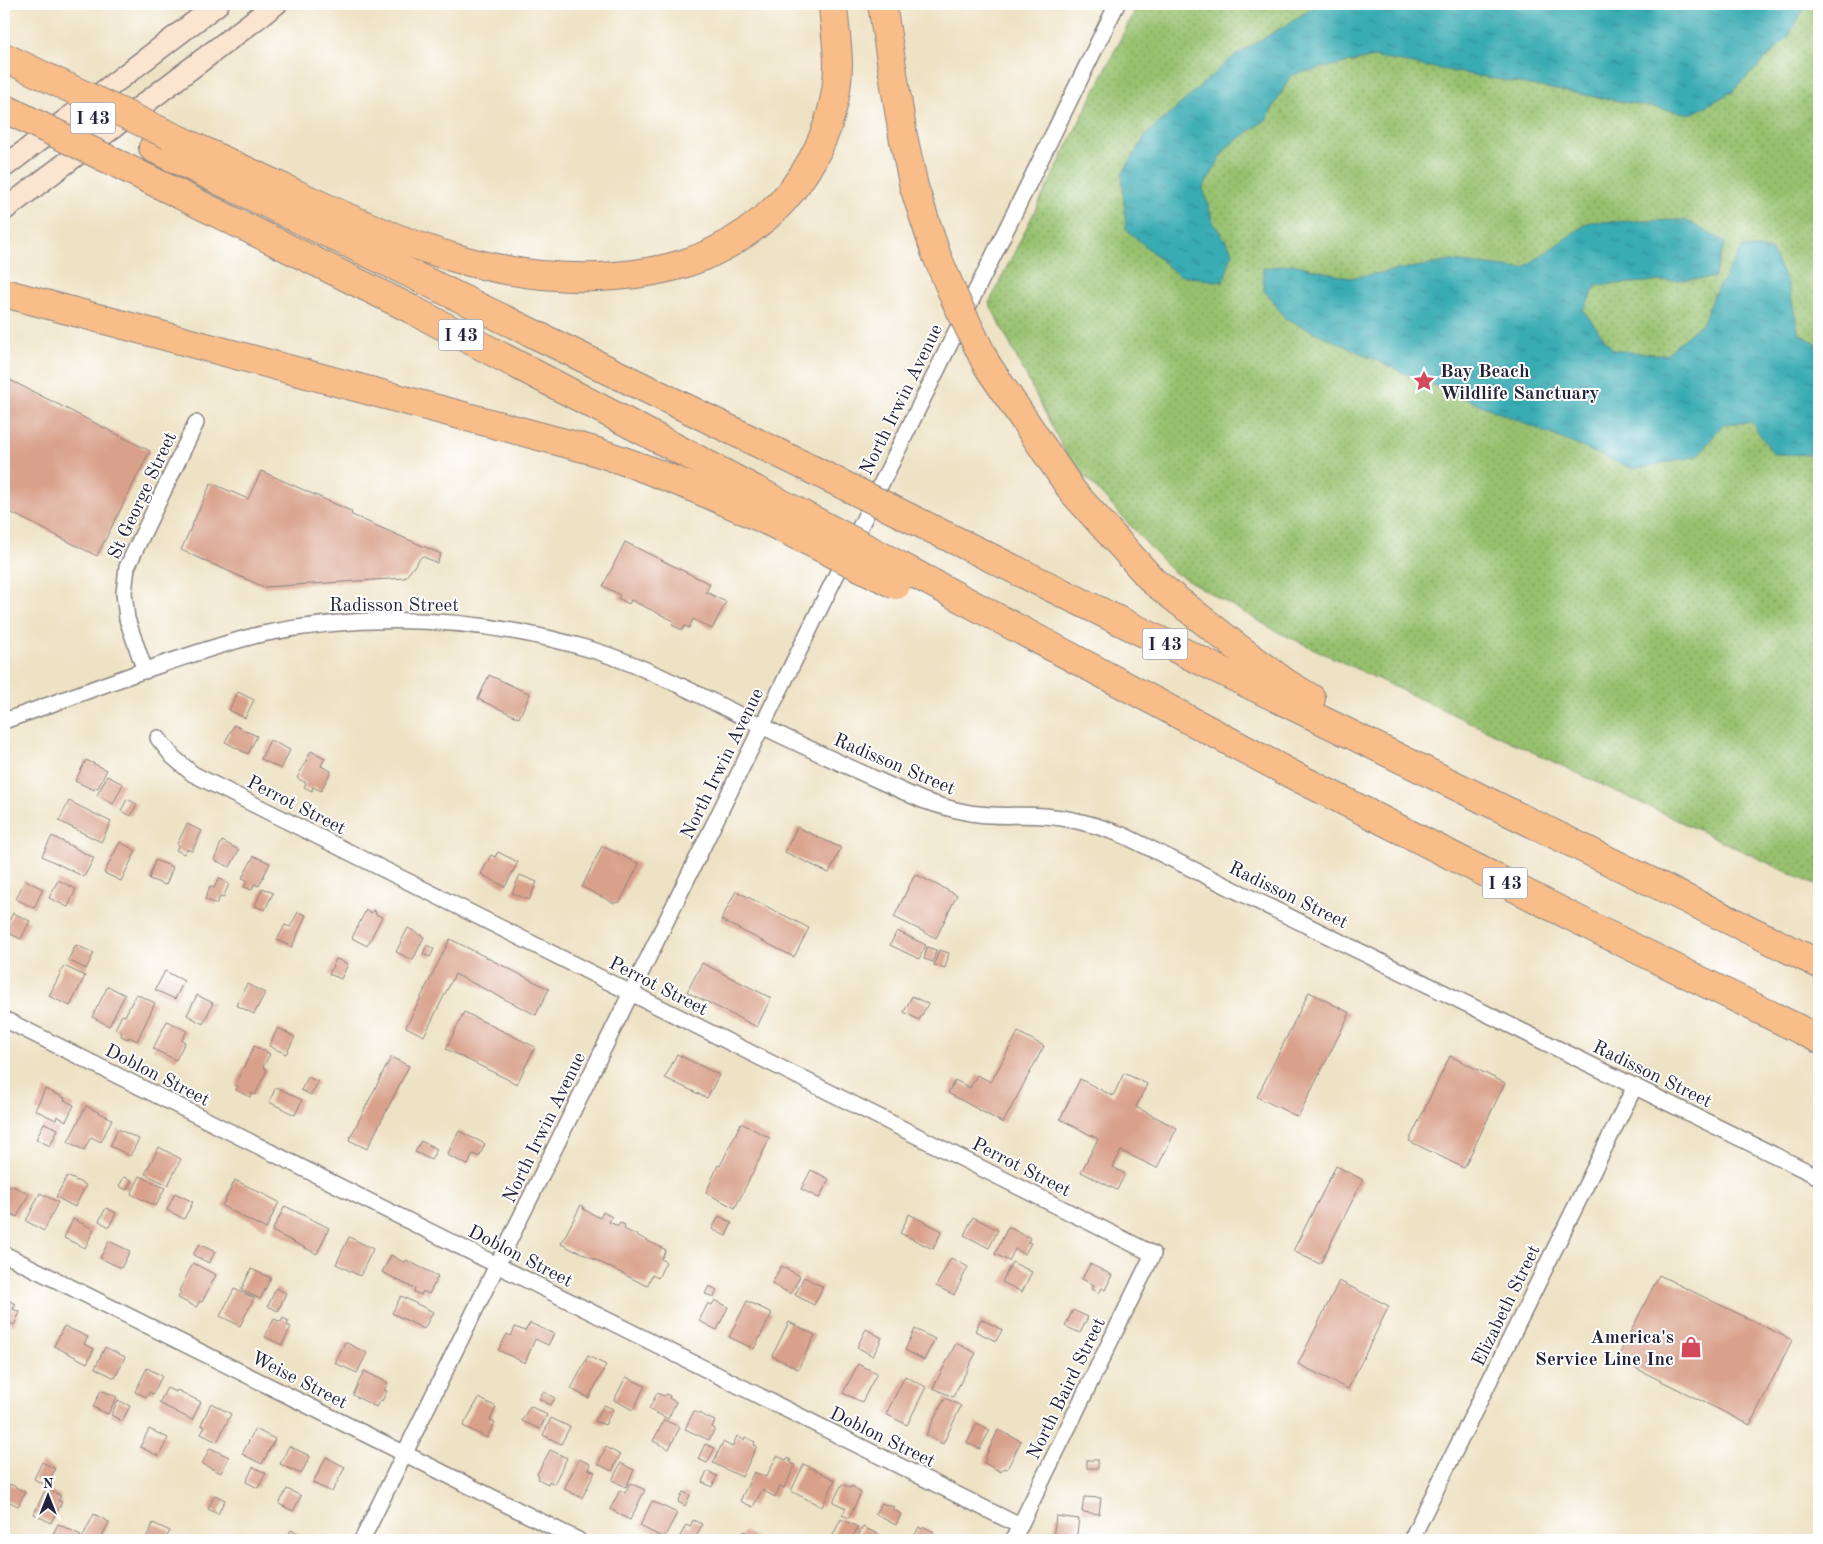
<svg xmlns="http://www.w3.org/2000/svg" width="1823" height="1544" font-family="'Old Standard TT',serif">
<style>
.park{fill:url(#park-dots);stroke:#5c7254}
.water{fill:url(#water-ripples);stroke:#2e6677}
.building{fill:#d9a18b}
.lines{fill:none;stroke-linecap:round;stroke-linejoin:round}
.street-casing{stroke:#888280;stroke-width:18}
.secondary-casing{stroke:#888280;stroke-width:24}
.highway-casing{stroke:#888280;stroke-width:30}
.street{stroke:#fff;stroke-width:15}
.secondary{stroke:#fce5d0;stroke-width:21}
.highway{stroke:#f8bd89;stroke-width:28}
.highway-bridge-casing{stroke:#888280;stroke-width:30;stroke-linecap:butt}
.highway-bridge{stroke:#f8bd89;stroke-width:28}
.labels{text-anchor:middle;stroke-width:4;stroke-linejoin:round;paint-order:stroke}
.shield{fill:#fff;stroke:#646476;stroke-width:1}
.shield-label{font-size:18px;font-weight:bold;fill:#22223b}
.poi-label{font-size:19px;font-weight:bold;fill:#22223b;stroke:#fff;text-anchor:start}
.street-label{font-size:19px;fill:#22223b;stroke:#fff}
</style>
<defs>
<pattern id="park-dots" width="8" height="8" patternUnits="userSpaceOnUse" patternTransform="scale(1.25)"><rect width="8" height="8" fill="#97c16e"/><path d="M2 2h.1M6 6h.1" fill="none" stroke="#7b9c5c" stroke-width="1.8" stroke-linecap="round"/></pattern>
<pattern id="water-ripples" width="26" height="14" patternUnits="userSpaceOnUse" patternTransform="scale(1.25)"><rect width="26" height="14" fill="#39abb3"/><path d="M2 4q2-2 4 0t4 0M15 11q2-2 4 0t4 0" fill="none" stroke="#308b93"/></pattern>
</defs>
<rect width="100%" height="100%" fill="#fff"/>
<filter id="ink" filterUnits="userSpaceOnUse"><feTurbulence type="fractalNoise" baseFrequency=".02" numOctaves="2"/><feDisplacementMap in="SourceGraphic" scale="10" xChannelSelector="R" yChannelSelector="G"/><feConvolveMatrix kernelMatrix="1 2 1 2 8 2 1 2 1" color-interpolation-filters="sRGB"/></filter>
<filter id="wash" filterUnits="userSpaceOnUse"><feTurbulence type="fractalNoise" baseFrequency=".0096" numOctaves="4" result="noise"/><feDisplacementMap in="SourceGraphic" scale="20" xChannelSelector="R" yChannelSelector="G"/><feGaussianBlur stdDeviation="1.12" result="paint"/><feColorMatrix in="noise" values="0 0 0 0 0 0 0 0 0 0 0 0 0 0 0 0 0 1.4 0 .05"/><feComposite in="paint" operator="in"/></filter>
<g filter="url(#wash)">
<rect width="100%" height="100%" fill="#eee2c4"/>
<polygon class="park" points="1138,4 1819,4 1819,887 1276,631 1172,571 1068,458 989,303"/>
<g class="water">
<polygon points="1320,4 1807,4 1788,37 1732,92 1691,114 1374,57 1291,75 1267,119 1227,147 1203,188 1213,222 1233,252 1223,282 1178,275 1126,229 1122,174 1147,134 1233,57"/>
<polygon points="1685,220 1725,242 1714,278 1597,285 1583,310 1613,350 1665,355 1703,322 1713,296 1743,247 1771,250 1788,284 1799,333 1819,346 1819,455 1774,454 1751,422 1723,424 1698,456 1634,469 1404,373 1286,319 1264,290 1263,268 1293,264 1349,278 1452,261 1522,269 1589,222"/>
</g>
<g id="blocks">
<g class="building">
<polygon points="4,377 150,451 97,556 4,509"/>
<polygon points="261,471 351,511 352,515 441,554 437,563 422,556 405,578 264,587 181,550 211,483 248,499"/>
<polygon points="625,542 710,584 706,592 726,602 712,629 693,619 689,628 685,626 682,630 672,625 674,621 631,600 629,604 618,598 620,595 603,586"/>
<polygon points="489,675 530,694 519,718 478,699"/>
<polygon points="238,692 254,700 245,718 229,710"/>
<polygon points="234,725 257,736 248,754 225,742"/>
<polygon points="270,740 290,750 281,769 261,759"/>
<polygon points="311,751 325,758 321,766 331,771 321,791 313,787 312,791 304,787 306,783 297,778"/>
<polygon points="86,760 107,770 98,788 95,787 94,790 75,781"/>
<polygon points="107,776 123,784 113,804 97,795"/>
<polygon points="127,799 137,804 131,816 121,811"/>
<polygon points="69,801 111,822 101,842 59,821"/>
<polygon points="187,824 202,831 192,851 187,849 184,854 176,850 179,845 177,844"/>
<polygon points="797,827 841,848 829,873 785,852"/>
<polygon points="52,836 94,858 84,877 42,856"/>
<polygon points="222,841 239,850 230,867 214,860"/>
<polygon points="120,842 136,851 121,881 104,873"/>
<polygon points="602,846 639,864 620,902 614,903 582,887"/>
<polygon points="498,852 518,862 505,887 481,874 491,855 495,857"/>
<polygon points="254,856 270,863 259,886 254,884 252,890 244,887 247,880 242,878"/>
<polygon points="155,860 173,867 166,885 149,879"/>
<polygon points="915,874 957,895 936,938 894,917"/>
<polygon points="520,875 537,882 529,900 512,893"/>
<polygon points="219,878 229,884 223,898 220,897 216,904 205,899 210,886 214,888"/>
<polygon points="25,880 43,889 34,908 16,899"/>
<polygon points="58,880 76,889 68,907 49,898"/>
<polygon points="263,888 273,893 265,910 255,906"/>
<polygon points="736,891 809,928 794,957 721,920"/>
<polygon points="366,910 372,913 373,910 376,912 375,914 382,917 367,946 352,938"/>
<polygon points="298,912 306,915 292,947 277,940 285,925 290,927"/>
<polygon points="13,913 30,921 21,939 4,931"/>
<polygon points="408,928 424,937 413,960 396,952"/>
<polygon points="897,931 926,945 919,959 890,945"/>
<polygon points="450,939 549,989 536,1015 455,974 424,1036 406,1027"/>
<polygon points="76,945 94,953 86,969 68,960"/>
<polygon points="427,945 434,949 430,957 423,954"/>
<polygon points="927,947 936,950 933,962 924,959"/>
<polygon points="939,950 949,953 945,968 934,965"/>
<polygon points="336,959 348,964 341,979 329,974"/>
<polygon points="702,963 771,998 757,1027 687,992"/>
<polygon points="64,966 85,976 70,1006 49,996"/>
<polygon points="165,971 184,981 175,999 155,990"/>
<polygon points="247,984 265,993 254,1014 236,1005"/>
<polygon points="108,986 125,995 109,1026 92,1017"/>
<polygon points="1309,992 1350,1013 1298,1117 1257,1097"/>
<polygon points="136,994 155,1003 137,1041 129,1037 128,1039 121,1036 122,1033 115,1029 122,1015 125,1016"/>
<polygon points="197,995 213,1003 203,1024 187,1015"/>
<polygon points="912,996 928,1004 919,1020 904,1012"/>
<polygon points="464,1012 535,1047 517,1084 446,1049"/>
<polygon points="167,1021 187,1031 182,1040 185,1042 176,1060 153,1049"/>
<polygon points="278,1028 295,1037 286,1054 269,1046"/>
<polygon points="1018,1032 1044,1046 1003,1123 948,1093 955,1080 970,1088 977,1075 991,1082"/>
<polygon points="254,1046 270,1054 263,1067 267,1070 255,1095 252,1093 250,1097 236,1090 238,1086 235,1085"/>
<polygon points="677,1054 719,1075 707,1098 665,1078"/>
<polygon points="1450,1056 1505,1083 1464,1168 1409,1141"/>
<polygon points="391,1057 409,1066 367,1149 349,1140"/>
<polygon points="1124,1073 1147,1084 1136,1107 1177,1128 1157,1168 1121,1151 1113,1167 1125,1174 1117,1190 1081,1172 1098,1139 1060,1119 1080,1079 1113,1096"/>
<polygon points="308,1077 318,1082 311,1095 301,1090"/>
<polygon points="276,1087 302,1100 295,1115 269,1102"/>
<polygon points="45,1089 65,1098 64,1100 74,1105 66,1121 57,1116 56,1120 35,1110"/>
<polygon points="86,1106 112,1119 101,1142 91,1137 84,1150 68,1142"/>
<polygon points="44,1123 58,1129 50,1146 36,1139"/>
<polygon points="741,1123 770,1138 735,1208 706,1193 718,1165 720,1166"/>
<polygon points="118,1129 139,1139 130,1156 110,1146"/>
<polygon points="459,1131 485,1144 479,1157 473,1154 468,1165 447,1155"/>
<polygon points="421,1141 437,1149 431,1160 415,1152"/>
<polygon points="159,1147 181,1159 168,1185 145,1174"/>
<polygon points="1336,1166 1363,1180 1320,1264 1293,1251"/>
<polygon points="811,1170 829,1179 819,1198 801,1189"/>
<polygon points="67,1176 86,1185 75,1207 56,1197"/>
<polygon points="140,1176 165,1188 156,1206 131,1194"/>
<polygon points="124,1177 132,1180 127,1190 119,1186"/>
<polygon points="235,1180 279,1202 266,1229 222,1206"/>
<polygon points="4,1184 10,1187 11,1185 29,1194 17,1217 4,1210"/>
<polygon points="40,1193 58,1202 44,1231 26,1221"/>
<polygon points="175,1193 193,1202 184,1219 167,1210"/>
<polygon points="581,1205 584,1207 583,1209 600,1218 603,1212 612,1217 609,1222 618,1226 620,1223 625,1225 624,1229 666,1250 661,1259 666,1262 658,1278 652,1275 647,1286 576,1250 575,1251 561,1244"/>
<polygon points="285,1206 329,1228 317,1254 272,1231"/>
<polygon points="106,1208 116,1213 109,1227 99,1221"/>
<polygon points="909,1214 942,1231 933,1249 900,1233"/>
<polygon points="719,1216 732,1223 726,1236 712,1229"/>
<polygon points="973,1217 998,1230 989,1248 964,1235"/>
<polygon points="73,1219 94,1229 85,1248 64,1238"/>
<polygon points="1008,1227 1030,1238 1028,1242 1031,1243 1025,1254 1015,1249 1009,1261 995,1254"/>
<polygon points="349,1237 373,1249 360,1276 336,1264"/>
<polygon points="109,1241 130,1251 121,1268 100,1258"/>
<polygon points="199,1244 215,1252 209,1263 193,1255"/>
<polygon points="391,1255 405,1263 406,1260 438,1276 429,1294 423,1291 421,1295 414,1292 415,1289 382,1272"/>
<polygon points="951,1258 968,1267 954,1295 936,1286"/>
<polygon points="1012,1262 1032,1272 1022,1292 1002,1282"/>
<polygon points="193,1263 216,1275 202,1302 200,1301 196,1307 178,1298 181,1292 179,1291"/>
<polygon points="1090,1264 1112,1275 1105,1290 1102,1288 1099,1293 1092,1289 1094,1285 1082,1279"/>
<polygon points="781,1266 800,1276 791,1294 772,1284"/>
<polygon points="251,1269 271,1278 260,1299 241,1290"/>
<polygon points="1659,1275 1792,1340 1750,1425 1617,1359"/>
<polygon points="804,1277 823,1287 814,1305 795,1295"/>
<polygon points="1339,1281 1389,1306 1348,1389 1298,1364"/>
<polygon points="709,1286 717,1290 714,1297 705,1294"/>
<polygon points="276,1288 286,1293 278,1311 268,1306"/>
<polygon points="234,1289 254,1298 240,1326 220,1316"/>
<polygon points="401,1296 433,1312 424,1329 392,1313"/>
<polygon points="4,1298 16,1304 13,1309 20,1312 14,1325 4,1320"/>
<polygon points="715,1300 728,1307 717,1330 699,1321 708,1303 712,1305"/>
<polygon points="747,1301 772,1313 754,1349 729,1337"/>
<polygon points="1073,1310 1088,1317 1080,1333 1065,1326"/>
<polygon points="283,1318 289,1321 287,1325 291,1327 282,1345 265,1337 274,1319 281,1322"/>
<polygon points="981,1319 1002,1330 996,1341 975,1331"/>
<polygon points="789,1322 815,1335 798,1369 772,1356"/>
<polygon points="530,1323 554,1334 548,1345 535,1339 525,1363 498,1350 507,1334 511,1336 515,1327 525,1331"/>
<polygon points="64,1326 88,1337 84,1344 94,1349 87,1363 54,1346"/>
<polygon points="866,1329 882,1338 873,1356 857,1347"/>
<polygon points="915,1329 935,1339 924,1360 905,1350"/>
<polygon points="345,1342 367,1353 357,1373 335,1363"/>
<polygon points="956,1343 976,1353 953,1397 933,1388"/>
<polygon points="105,1347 125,1357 115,1378 95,1368"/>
<polygon points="588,1356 606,1365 589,1398 571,1389"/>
<polygon points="858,1364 877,1373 862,1402 843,1393"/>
<polygon points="147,1368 162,1376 153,1394 149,1392 147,1397 135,1392"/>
<polygon points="364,1371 388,1383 384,1390 387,1391 382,1401 380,1400 376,1407 353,1395"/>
<polygon points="905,1376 926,1387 907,1425 886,1414"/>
<polygon points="626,1377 645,1386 633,1410 614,1400"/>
<polygon points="167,1388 176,1392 177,1390 201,1402 192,1420 159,1403"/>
<polygon points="101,1390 117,1397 108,1414 93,1407"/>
<polygon points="543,1392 555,1398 551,1405 539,1399"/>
<polygon points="657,1393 664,1396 666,1394 670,1396 669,1398 676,1402 668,1419 649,1409"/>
<polygon points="479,1398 496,1407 490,1420 495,1422 487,1438 463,1426"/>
<polygon points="945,1398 961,1406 943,1444 926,1435"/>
<polygon points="118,1400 130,1406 122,1421 111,1415"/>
<polygon points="211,1403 231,1414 217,1442 201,1434 205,1427 201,1425"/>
<polygon points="604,1405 613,1409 605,1425 595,1421"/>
<polygon points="530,1406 547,1415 540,1429 522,1421"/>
<polygon points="694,1411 715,1421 712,1427 715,1429 709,1440 685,1429"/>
<polygon points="551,1418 570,1427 561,1444 543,1435"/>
<polygon points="664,1420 680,1427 669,1449 653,1441"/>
<polygon points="977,1423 990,1430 980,1449 967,1443"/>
<polygon points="149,1429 168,1438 159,1456 140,1447"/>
<polygon points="255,1429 275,1439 262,1464 242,1454"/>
<polygon points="998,1430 1021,1441 1007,1469 1004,1468 1001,1472 984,1463 986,1459 985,1458"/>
<polygon points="737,1436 744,1440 745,1437 755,1442 754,1445 757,1446 742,1477 713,1463 723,1442 732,1447"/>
<polygon points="705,1444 715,1448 707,1463 698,1459"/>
<polygon points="289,1446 310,1456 301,1474 280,1464"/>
<polygon points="606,1447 620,1455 612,1471 598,1464"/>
<polygon points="210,1448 229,1457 221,1473 202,1464"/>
<polygon points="550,1450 567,1458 554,1484 549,1481 548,1484 538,1479 539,1476 537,1474"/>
<polygon points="777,1456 786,1460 787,1458 791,1460 790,1462 795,1466 784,1488 780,1486 775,1497 762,1490 753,1507 740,1501 754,1472 766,1477"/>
<polygon points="326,1457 345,1467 332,1492 313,1483"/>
<polygon points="579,1459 590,1464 588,1469 595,1472 582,1498 564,1489"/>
<rect x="1087" y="1460" width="11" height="8"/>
<polygon points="42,1462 55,1469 47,1486 34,1479"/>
<polygon points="621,1463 634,1470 626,1487 612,1480"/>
<polygon points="804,1464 835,1480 822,1507 791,1491"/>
<polygon points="253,1467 266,1473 258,1488 246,1482"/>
<polygon points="707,1471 717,1476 712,1487 702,1482"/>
<polygon points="630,1483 645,1490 630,1520 610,1509 620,1490 625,1493"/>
<polygon points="10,1484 25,1492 18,1506 4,1499"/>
<polygon points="842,1484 850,1488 852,1486 861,1493 849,1518 842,1515 846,1508 833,1502"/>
<polygon points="287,1489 301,1496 293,1511 279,1504"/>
<polygon points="50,1490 61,1496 58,1501 62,1502 51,1523 34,1514 44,1492 48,1494"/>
<polygon points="683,1492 690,1495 685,1506 678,1502"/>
<polygon points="215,1495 225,1500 218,1514 208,1509"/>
<polygon points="1084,1497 1101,1498 1099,1514 1082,1512"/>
<polygon points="652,1501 677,1513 664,1538 640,1526"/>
<polygon points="881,1503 894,1507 892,1509 901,1514 896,1525 875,1514"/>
<polygon points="94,1514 109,1522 100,1540 81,1540"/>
<polygon points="1056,1516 1079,1519 1076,1540 1053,1538"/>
<polygon points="841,1519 858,1527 851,1540 843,1540 833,1535"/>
<polygon points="693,1520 702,1524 695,1540 678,1540 686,1525 690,1527"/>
<polygon points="153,1523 170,1531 165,1540 145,1540"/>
<polygon points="58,1524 81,1535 78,1540 50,1540"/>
<polygon points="863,1527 878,1534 874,1540 856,1540"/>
<polygon points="919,1527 922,1529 924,1527 934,1532 929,1540 904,1540 906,1536 913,1539"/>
<polygon points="291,1530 311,1540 286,1540"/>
<polygon points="744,1531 757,1538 756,1540 739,1540"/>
</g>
</g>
</g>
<g filter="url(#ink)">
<use href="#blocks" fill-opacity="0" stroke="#888280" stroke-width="1"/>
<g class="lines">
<g class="street-casing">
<g id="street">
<polyline points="145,671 127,619 124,593 127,567 196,423"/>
<path d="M4,721C56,703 107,683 160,665C194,654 227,642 262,634C375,611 489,618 599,652C654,670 706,699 758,724C812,751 867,775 922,800C940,806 959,812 978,814C1000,817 1022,814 1044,816C1073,818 1100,826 1127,837L1819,1177"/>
<polyline points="158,738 173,757 193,774 1153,1254 1013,1540"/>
<polyline points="4,1019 1020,1526"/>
<polyline points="4,1254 578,1540"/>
<polyline points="362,1540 1117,4"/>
<polyline points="1411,1540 1635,1086"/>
</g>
</g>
<g class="secondary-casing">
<g id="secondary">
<polyline points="4,167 218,4"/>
<polyline points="4,210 276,4"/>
</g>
</g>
<g class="highway-casing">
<g id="highway">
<polyline points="882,4 903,136 914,187 936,254"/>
<polyline points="4,57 46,77"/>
<path d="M169,135C214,156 259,177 305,198C406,245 501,285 616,276C665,272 706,261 747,232C801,195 837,131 838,65C838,45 834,24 833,4"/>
<polyline points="153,148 811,469"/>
<polyline points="126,168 411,309 792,509"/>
<path d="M4,293L591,450C657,471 720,498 782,528"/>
<polyline points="987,365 1073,492 1153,581 1237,647 1286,683 1311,698"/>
<polyline points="924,525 1819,964"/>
<polyline points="904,568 1291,774 1602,932 1819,1039"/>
</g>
</g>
<use href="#street" class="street"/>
<use href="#secondary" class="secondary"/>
<use href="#highway" class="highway"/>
<g class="highway-bridge-casing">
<g id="highway-bridge">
<polyline points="46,77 169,135"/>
<polyline points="6,109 126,168"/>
<polyline points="936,254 955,299 987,365"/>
<polyline points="811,469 924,525"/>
<polyline points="792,509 904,568"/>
<polyline points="782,528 896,585"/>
</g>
</g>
<use href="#highway-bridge" class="highway-bridge"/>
</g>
</g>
<defs>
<g id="sight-bare" transform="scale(1.725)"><path d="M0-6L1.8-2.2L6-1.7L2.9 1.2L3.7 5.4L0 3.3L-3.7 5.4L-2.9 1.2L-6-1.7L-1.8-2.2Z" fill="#d1495b" stroke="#fff" stroke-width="2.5" paint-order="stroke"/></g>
<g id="shop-bare" transform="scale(1.725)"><path d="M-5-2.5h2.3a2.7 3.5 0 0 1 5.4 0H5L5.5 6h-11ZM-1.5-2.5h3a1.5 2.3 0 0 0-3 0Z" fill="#d1495b" stroke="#fff" stroke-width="2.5" paint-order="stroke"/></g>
</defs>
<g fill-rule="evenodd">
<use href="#sight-bare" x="1424" y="381"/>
<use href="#shop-bare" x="1691" y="1347"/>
</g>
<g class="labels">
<g class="shield">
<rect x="70.5" y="102.5" width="45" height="31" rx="4"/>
<rect x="438.5" y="319.5" width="45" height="31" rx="4"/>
<rect x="1142.5" y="628.5" width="45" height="31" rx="4"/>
<rect x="1482.5" y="867.5" width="45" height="31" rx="4"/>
</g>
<g class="shield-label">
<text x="93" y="124">I 43</text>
<text x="461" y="341">I 43</text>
<text x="1165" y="650">I 43</text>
<text x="1505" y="889">I 43</text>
</g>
<g class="poi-label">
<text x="1440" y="377">Bay Beach<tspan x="1440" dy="22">Wildlife Sanctuary</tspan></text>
<text x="1674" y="1343" text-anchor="end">America's<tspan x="1674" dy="22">Service Line Inc</tspan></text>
</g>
<g class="street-label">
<text transform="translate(900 399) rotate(-64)" y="7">North Irwin Avenue</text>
<text transform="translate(141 495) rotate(-65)" y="7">St George Street</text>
<text x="394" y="611">Radisson Street</text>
<text transform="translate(721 763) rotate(-64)" y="7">North Irwin Avenue</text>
<text transform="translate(895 763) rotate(23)" y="7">Radisson Street</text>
<text transform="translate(297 804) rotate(27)" y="7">Perrot Street</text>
<text transform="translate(1289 894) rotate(26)" y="7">Radisson Street</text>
<text transform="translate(659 985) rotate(27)" y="7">Perrot Street</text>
<text transform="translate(1653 1073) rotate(26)" y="7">Radisson Street</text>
<text transform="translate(158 1074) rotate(27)" y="7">Doblon Street</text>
<text transform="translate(543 1127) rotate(-64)" y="7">North Irwin Avenue</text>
<text transform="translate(1022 1166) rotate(27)" y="7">Perrot Street</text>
<text transform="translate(521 1255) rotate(27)" y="7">Doblon Street</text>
<text transform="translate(1505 1305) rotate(-64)" y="7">Elizabeth Street</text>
<text transform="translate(300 1379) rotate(27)" y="7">Weise Street</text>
<text transform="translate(1065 1388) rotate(-64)" y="7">North Baird Street</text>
<text transform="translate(883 1436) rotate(26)" y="7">Doblon Street</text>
</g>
</g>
<rect width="1823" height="1544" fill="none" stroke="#fff" stroke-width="20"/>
<g transform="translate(48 1496)" stroke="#ffffff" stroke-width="4" paint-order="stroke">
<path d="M0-4L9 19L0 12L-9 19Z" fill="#22223b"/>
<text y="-8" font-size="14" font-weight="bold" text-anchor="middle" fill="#22223b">N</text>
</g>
</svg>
